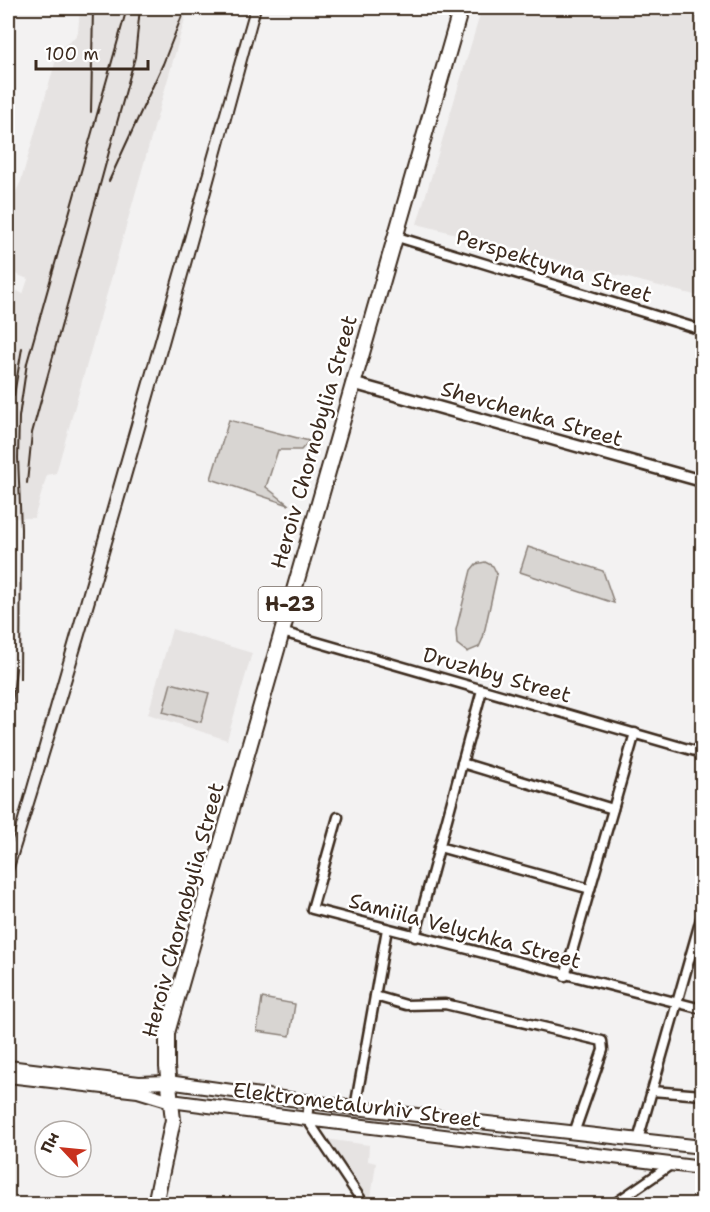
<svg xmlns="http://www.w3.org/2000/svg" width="710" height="1212" font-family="'Shantell Sans',sans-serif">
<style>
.built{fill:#e6e3e2}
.green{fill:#d8d5d2;stroke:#8a8078;stroke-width:1.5}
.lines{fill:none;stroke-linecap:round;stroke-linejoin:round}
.minor-casing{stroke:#3b2a1e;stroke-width:13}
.tertiary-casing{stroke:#3b2a1e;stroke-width:15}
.secondary-casing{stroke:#3b2a1e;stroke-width:16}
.primary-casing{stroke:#3b2a1e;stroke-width:18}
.minor{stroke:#fff;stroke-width:8}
.tertiary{stroke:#fff;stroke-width:10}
.secondary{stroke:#fff;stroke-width:12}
.primary{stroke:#fff;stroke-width:14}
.rail{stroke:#3b2a1e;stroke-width:2}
.labels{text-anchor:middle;stroke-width:5;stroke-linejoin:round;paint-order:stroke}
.shield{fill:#fff;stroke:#766a62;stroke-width:1.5}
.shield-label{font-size:20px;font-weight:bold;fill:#3b2a1e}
.street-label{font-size:21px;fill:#3b2a1e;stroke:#fff}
</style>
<rect width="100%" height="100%" fill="#f3f2f2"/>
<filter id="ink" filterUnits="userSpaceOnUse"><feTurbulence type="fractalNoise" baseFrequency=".0167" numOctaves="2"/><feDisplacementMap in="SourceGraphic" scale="12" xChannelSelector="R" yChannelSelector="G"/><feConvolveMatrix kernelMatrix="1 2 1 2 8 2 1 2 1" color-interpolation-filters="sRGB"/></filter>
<g filter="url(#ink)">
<g class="built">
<polygon points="80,8 188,8 56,473 47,475 34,518 8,518 8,286 23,294 28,279 8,271 8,209 21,181 59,49 75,38 78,32"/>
<polygon points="482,8 702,8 702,297 417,224"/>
<polygon points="172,629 252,653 227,740 148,714"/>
<polygon points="325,1139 369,1145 368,1161 376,1163 371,1198 364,1197"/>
</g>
<g class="green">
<polygon points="229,420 309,441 301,450 278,450 266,487 289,505 211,479"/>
<polygon points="528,547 603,571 614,603 520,572"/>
<polygon points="485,562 493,566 497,574 483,638 479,647 467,652 457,644 456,630 471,570 476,564"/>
<polygon points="171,683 209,693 201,722 163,712"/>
<polygon points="262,998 295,1004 290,1036 257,1031"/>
</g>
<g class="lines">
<g class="minor-casing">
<g id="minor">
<polyline points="394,236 702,330"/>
<polyline points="282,632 702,753"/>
<polyline points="462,763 613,809"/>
<polyline points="338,817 312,909 702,1009"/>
<polyline points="439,847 590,889"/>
<polyline points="415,937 482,690"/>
<polyline points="565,976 635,733"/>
<polyline points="375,996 406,1005 445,1004 602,1041 603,1050 574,1133"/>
<polyline points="652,1091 702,1095"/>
<polyline points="309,1102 307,1119 364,1204"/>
<polyline points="355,1108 387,929"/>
<polyline points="638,1140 702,915"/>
<polyline points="614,1204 672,1164"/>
</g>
</g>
<g class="tertiary-casing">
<polyline id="tertiary" points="352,383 702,481"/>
</g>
<g class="secondary-casing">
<g id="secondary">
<polyline points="8,1067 139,1083 168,1082 355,1108 702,1147"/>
<polyline points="8,1076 138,1091 171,1101 307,1119 702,1168"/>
</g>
</g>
<g class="primary-casing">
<polyline id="primary" points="155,1204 173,1120 167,1067 167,1033 461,8"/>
</g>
<use href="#minor" class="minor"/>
<use href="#tertiary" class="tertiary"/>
<use href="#secondary" class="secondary"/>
<use href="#primary" class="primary"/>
<g class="rail">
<polyline points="91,112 93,8"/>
<polyline points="109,181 163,64 185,8"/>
<polyline points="14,395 22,348"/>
<polyline points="27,483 32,433 135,57 140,8"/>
<polyline points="8,528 12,501"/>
<polyline points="20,679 21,529 18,458 19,417 27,363 127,8"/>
<polyline points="8,742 16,668"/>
<polyline points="8,854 250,8"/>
<path d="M8,887C100,596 182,302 261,8"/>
</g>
</g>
</g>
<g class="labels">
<rect class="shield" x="258.5" y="587" width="63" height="34" rx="4.5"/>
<g class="shield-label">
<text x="290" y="611">Н-23</text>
</g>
<g class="street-label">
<text transform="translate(554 266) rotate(17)" y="7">Perspektyvna Street</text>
<text transform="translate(532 414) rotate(16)" y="7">Shevchenka Street</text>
<text transform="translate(314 442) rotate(-74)" y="7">Heroiv Chornobylia Street</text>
<text transform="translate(497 675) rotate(16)" y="7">Druzhby Street</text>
<text transform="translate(183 910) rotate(-75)" y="7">Heroiv Chornobylia Street</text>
<text transform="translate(465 931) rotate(15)" y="7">Samiila Velychka Street</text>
<text transform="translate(357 1105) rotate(7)" y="7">Elektrometalurhiv Street</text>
</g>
</g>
<rect width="710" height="1212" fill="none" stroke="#fff" stroke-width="30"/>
<rect x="15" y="15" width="680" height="1182" fill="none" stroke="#3b2a1e" stroke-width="2" filter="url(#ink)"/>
<g transform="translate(63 1149) rotate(296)"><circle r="28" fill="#ffffff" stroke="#b1aaa5" stroke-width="1.5"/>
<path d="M0-4.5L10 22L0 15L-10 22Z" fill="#c8321e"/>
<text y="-9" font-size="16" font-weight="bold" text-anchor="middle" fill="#3b2a1e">Пн</text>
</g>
<path d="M36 60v9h112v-9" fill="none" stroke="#3b2a1e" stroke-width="3"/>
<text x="45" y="60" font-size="18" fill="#3b2a1e" stroke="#ffffff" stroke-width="4.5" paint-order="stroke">100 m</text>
</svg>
